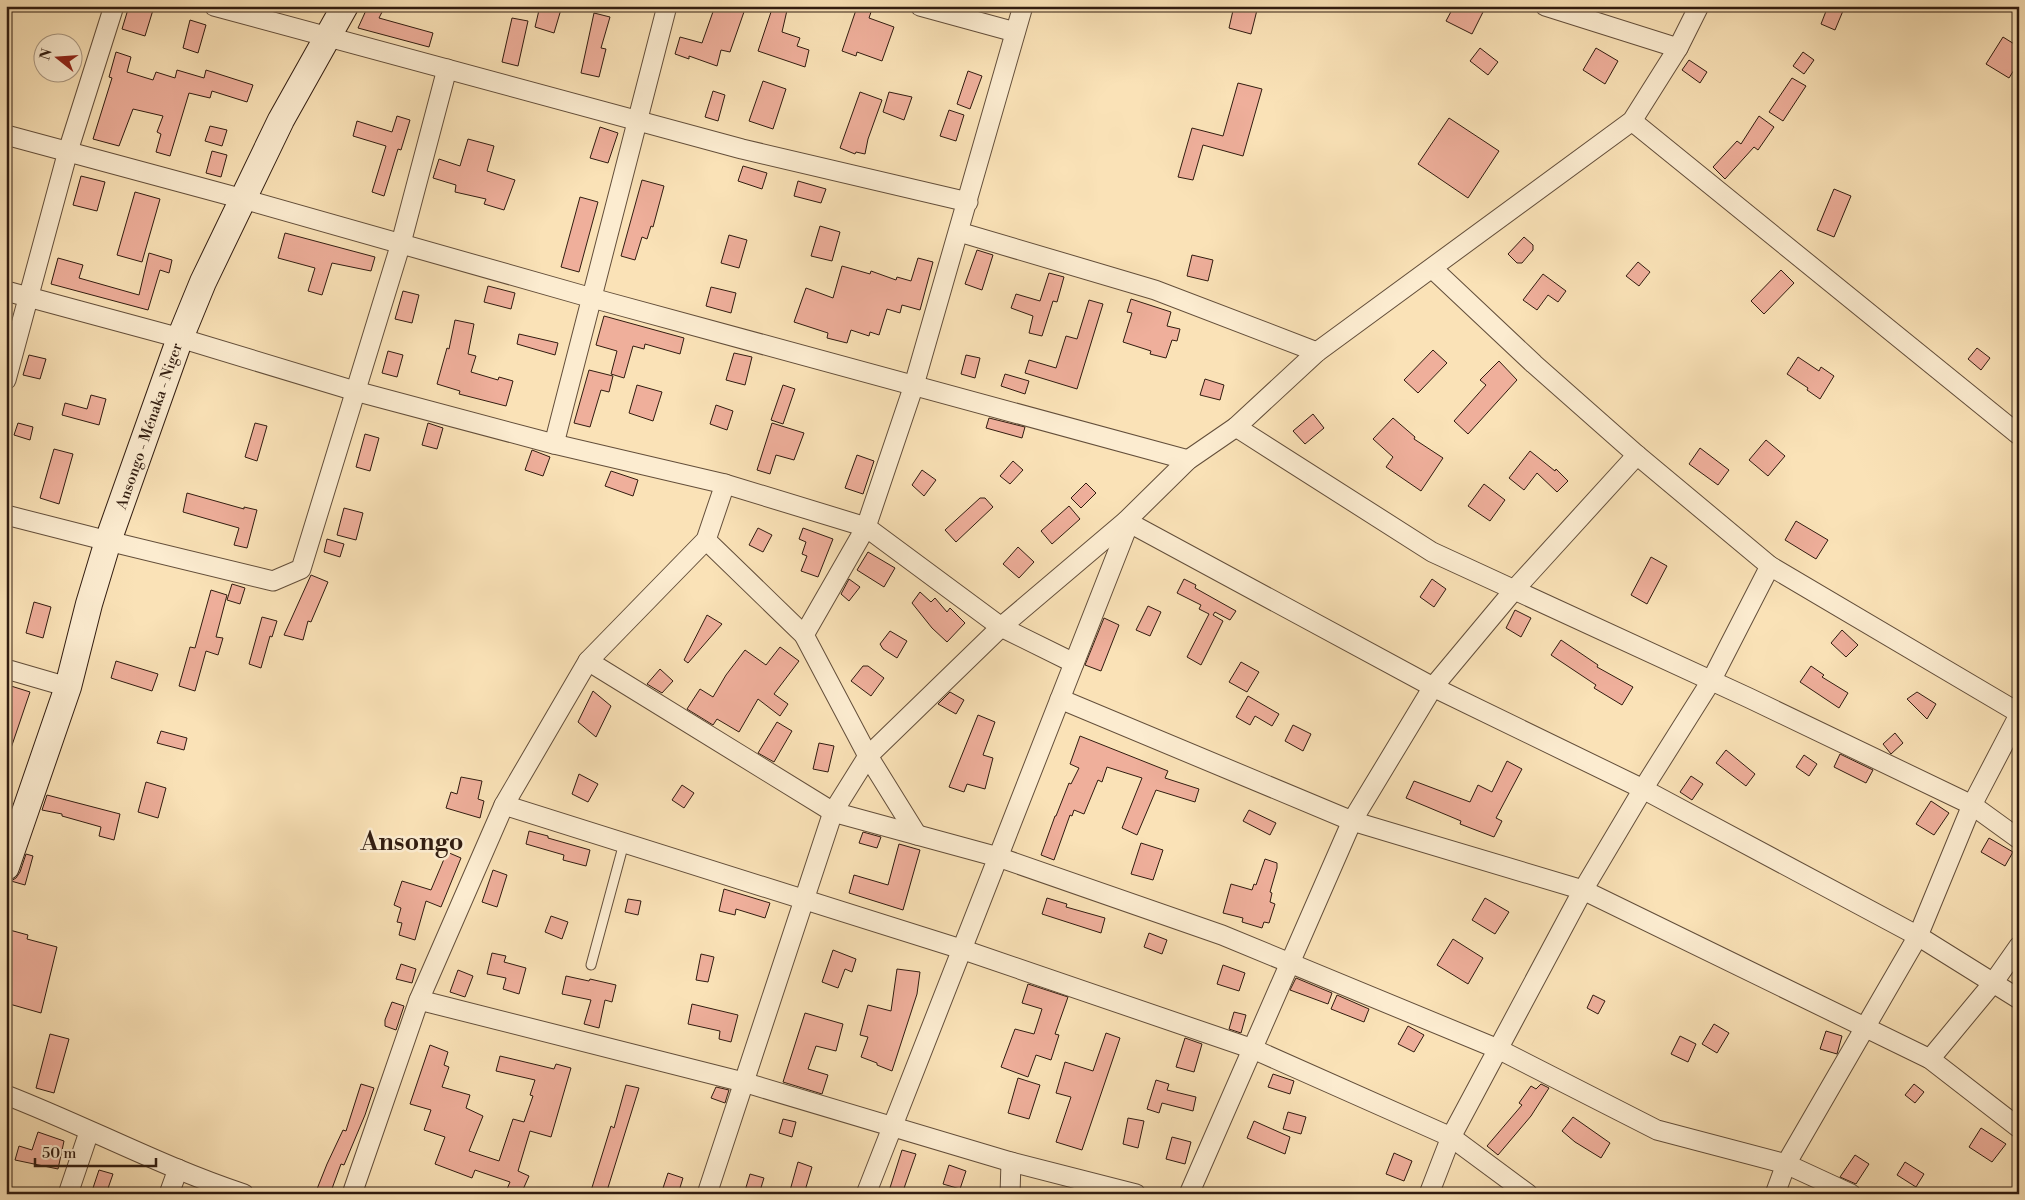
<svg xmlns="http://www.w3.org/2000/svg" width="2025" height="1200" font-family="'Libre Bodoni',serif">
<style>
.building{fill:#efaf9b;stroke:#311c10}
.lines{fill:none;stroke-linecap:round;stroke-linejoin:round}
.lane-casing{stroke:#634e3a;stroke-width:11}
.street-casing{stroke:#634e3a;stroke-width:21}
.secondary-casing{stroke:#311c10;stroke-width:28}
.lane{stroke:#fcecd0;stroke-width:9}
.street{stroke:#fcecd0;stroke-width:19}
.secondary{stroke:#fcecd0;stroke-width:26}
.labels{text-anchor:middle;stroke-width:5;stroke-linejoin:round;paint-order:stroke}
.street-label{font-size:15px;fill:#311c10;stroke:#fcecd0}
.town-label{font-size:25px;font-weight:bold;fill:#311c10;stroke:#fcecd0}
</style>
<rect width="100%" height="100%" fill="#fae2b7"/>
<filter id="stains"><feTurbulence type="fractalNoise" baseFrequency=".004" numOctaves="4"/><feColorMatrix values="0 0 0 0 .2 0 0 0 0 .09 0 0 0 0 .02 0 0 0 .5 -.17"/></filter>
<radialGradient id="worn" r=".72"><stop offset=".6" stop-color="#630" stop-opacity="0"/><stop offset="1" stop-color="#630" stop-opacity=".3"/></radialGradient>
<g class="building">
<polygon points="129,6 140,6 153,10 145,36 122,29"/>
<polygon points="368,6 385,6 379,18 433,33 429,47 358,28"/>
<polygon points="540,6 562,6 554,33 535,27"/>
<polygon points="715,6 737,6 745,9 730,52 721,50 717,66 689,56 689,59 675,54 680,37 702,43"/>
<polygon points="773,6 788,6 782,32 800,38 797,46 809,50 805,67 758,51"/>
<polygon points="1234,6 1258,6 1251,34 1229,28"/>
<polygon points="1454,6 1486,6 1472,34 1446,21"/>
<polygon points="1828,6 1845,6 1835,30 1821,24"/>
<polygon points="857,7 871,12 869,18 894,27 882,61 857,52 856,56 842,51"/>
<polygon points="594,13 610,17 601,48 606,49 599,77 581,73"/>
<polygon points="512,18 528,21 518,66 502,62"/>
<polygon points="190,20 206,25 198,53 183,48"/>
<polygon points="2003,37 2019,47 2019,62 2009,78 1986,64"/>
<polygon points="1480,48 1498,62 1488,75 1470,61"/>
<polygon points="1596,48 1618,61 1605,84 1583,70"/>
<polygon points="116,52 131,57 127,72 153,80 156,72 175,78 177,70 204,78 206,70 253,85 247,102 212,91 210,98 189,93 170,156 156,152 161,134 157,132 163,116 133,109 119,146 93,139 112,78 109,77"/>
<polygon points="1803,52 1814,60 1804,74 1793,66"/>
<polygon points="1689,60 1707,72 1700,83 1682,70"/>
<polygon points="968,71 982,76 970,109 957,104"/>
<polygon points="1792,78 1806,86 1783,121 1769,112"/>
<polygon points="763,81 786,89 773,129 749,121"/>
<polygon points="1238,83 1262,89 1243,156 1203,145 1193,180 1178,177 1192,128 1223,136"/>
<polygon points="713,91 725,95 718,121 705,117"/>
<polygon points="860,92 882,100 868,139 865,154 856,152 855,154 840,148"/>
<polygon points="889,92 912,97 904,120 883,112"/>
<polygon points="949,110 964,115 956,141 940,136"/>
<polygon points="397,116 410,120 401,150 398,149 384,196 372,192 386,146 353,136 357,121 392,132"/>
<polygon points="1759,116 1774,127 1758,150 1754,147 1725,179 1713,167 1737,141 1741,144"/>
<polygon points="1449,118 1499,151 1468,198 1418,164"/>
<polygon points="210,126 227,130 222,146 205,141"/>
<polygon points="600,127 618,133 608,163 590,158"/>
<polygon points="468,139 494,146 487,171 515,180 504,210 484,204 486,199 455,192 456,185 433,178 439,159 460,166"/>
<polygon points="212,151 227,155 221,177 206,173"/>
<polygon points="743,166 767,173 762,189 738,181"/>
<polygon points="81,176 105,182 97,211 73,205"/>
<polygon points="642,180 664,186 653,227 651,226 647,239 642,237 635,260 621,256"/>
<polygon points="798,181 826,189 821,203 794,196"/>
<polygon points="1834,189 1851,196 1834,237 1817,230"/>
<polygon points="135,192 160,199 142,262 117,255"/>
<polygon points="580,197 598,202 579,272 561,267"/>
<polygon points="820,226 840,232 832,261 811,256"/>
<polygon points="285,233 375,257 371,271 332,263 322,295 308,291 315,268 278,258"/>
<polygon points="729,235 747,240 739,268 721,263"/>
<polygon points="1524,237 1533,245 1533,250 1522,263 1517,263 1508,254"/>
<polygon points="977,250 993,255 982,290 965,284"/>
<polygon points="149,253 172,260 169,273 160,270 148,310 51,284 58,258 83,265 79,278 139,295"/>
<polygon points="1192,255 1213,260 1208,281 1187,276"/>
<polygon points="918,258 933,262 920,310 902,305 900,313 887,309 879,335 870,332 869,336 851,330 847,343 827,338 828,333 794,322 806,288 833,298 842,266 870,274 871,271 896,280 897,277 911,281"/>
<polygon points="1638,262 1650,272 1639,286 1626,276"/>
<polygon points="1781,270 1794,283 1764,314 1751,301"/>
<polygon points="1049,273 1064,277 1057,302 1053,301 1042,336 1029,333 1033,316 1011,308 1016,294 1040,301"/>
<polygon points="1543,274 1566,291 1558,302 1548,295 1537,310 1523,300"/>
<polygon points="488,286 515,293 511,309 484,302"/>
<polygon points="711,287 736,293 731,313 706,306"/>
<polygon points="403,291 419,295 412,323 395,319"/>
<polygon points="1131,299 1171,312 1167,326 1180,329 1177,341 1172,340 1166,358 1150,354 1151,351 1123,342 1132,313 1127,312"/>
<polygon points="1089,300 1103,304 1077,389 1025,373 1029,360 1056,368 1066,336 1077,339"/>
<polygon points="604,316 684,338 680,354 645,344 644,349 633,346 624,378 611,374 617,351 596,345"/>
<polygon points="455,320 474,324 468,354 476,356 471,372 498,380 499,377 513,381 506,406 459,394 460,391 437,384 447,348 449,349"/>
<polygon points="519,334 558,343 555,355 517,344"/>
<polygon points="1977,348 1990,358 1981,370 1968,359"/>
<polygon points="1433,350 1447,363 1418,393 1404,380"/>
<polygon points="388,351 403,355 397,377 382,373"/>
<polygon points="734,353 752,357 745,385 726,380"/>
<polygon points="29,355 46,359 40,379 23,375"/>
<polygon points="966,355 980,358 975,378 961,374"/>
<polygon points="1798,357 1819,371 1821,367 1834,376 1820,399 1807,390 1808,388 1787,374"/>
<polygon points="1499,361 1517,380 1468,434 1454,421 1486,385 1480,380"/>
<polygon points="589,370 613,376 609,392 601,390 590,427 574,423"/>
<polygon points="1005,374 1029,381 1025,394 1001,386"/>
<polygon points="1205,379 1224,385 1220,400 1200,395"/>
<polygon points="637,385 662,392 653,421 629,413"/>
<polygon points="783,385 795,389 783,424 771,420"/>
<polygon points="91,395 106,399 99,425 62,415 65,403 87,409"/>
<polygon points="716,405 733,411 727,430 710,424"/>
<polygon points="1313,414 1324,428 1305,444 1293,431"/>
<polygon points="989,418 1025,427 1022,438 986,428"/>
<polygon points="1393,418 1415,437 1414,439 1443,458 1421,491 1386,467 1393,457 1373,439"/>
<polygon points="18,423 33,427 30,440 14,435"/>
<polygon points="255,423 267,426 257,461 245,457"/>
<polygon points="428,423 443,428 437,449 422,445"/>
<polygon points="772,423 804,433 794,460 776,455 770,474 757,470"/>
<polygon points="365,434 379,438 370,471 356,467"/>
<polygon points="1766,440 1785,456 1768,476 1749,460"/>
<polygon points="1700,448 1729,470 1718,485 1689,464"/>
<polygon points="54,449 73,454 59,504 40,498"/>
<polygon points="532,450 550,457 543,476 525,470"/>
<polygon points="1530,451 1555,471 1556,469 1568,481 1557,492 1537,473 1524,490 1509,478"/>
<polygon points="857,455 874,461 863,494 845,488"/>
<polygon points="1013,461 1023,470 1010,484 1000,476"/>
<polygon points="922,470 936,480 924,496 912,485"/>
<polygon points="611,471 638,480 633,496 605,486"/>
<polygon points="1086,483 1096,493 1081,508 1071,498"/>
<polygon points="1484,484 1505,500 1490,521 1468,506"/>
<polygon points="187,493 244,509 244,507 257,510 247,548 234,545 239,528 183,512"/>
<polygon points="980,498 985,498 993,507 956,542 945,530"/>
<polygon points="1069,506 1080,519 1052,544 1041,531"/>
<polygon points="344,508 363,513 356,540 337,535"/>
<polygon points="1796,521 1828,540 1816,559 1785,540"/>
<polygon points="758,528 772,535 763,552 749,545"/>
<polygon points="803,528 833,539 818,577 801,571 807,556 802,554 806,542 799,539"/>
<polygon points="327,539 344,544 340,557 324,552"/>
<polygon points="1018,547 1034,562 1019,578 1003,564"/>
<polygon points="868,552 895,568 884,587 857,570"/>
<polygon points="1651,557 1667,566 1647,604 1631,595"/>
<polygon points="311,575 328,582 311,622 308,621 303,640 284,635"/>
<polygon points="849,579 860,587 849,601 841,594"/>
<polygon points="1184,579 1196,585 1195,588 1236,611 1230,620 1215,612 1213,615 1223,621 1201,665 1187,657 1209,614 1199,609 1201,605 1177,593"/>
<polygon points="1432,579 1446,589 1434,607 1420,597"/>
<polygon points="232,584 245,588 240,604 227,600"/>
<polygon points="211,590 227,595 216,637 223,638 218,655 206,651 195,691 179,686 190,647 195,648"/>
<polygon points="920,592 931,602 935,598 947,612 950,608 965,623 947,642 932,628 912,603"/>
<polygon points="34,602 51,607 43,638 26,633"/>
<polygon points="1148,606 1161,612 1150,636 1136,630"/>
<polygon points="1515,610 1531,618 1521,637 1506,628"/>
<polygon points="707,615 722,624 688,663 684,660"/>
<polygon points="262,617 277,621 272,637 270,636 261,668 249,664"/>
<polygon points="1104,618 1119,625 1101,671 1085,665"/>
<polygon points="1842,630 1858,645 1846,657 1831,643"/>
<polygon points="890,631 907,641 897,658 883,649 880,644"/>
<polygon points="1561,640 1598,665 1597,667 1633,687 1622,705 1594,688 1596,685 1551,655"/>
<polygon points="780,647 799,661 774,694 788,704 780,716 758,699 739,732 717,719 713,725 687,709 700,689 713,697 726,675 745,650 766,665"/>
<polygon points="116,661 158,674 152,691 111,678"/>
<polygon points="1241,662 1259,672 1247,692 1229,682"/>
<polygon points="863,666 868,666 884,678 871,696 851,681"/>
<polygon points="1811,666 1824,675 1822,677 1848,693 1839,708 1800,682"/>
<polygon points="660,669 673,681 662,693 647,684"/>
<polygon points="11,686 30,692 9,754 6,754 6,687 10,688"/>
<polygon points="593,691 611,706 596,737 578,722"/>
<polygon points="950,692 964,700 956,714 938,704"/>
<polygon points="1917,692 1936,704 1927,719 1907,699"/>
<polygon points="1248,696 1279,714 1272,726 1255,716 1250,725 1236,717"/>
<polygon points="978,715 995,722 983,755 993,758 985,789 967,784 964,792 949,787"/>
<polygon points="777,722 792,731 774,762 758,753"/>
<polygon points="1293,725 1311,734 1303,751 1285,741"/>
<polygon points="161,731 187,738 184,750 157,743"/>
<polygon points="1895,733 1903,743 1891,754 1883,744"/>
<polygon points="1080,736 1168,771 1165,778 1199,789 1195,802 1156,790 1137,835 1122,828 1142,778 1107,767 1102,782 1098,780 1084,814 1074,810 1072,816 1070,815 1054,860 1041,855 1055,816 1056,816 1069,783 1071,784 1079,768 1070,764"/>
<polygon points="819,743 834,746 828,772 813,769"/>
<polygon points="1726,750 1755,774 1746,786 1716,763"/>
<polygon points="1840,754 1873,770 1866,783 1834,767"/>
<polygon points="1804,755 1817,764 1809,776 1796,767"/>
<polygon points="1507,761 1522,769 1496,818 1502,821 1494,837 1473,829 1460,824 1461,821 1406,798 1414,781 1470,802 1478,785 1492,792"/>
<polygon points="579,774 598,784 588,802 572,794"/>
<polygon points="1691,776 1703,784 1692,800 1680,792"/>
<polygon points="461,777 482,781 478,799 484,801 480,818 446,808 451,792 457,794"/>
<polygon points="146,782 166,788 158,818 138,812"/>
<polygon points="682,785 694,793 684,808 672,800"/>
<polygon points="47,795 120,814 114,840 99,836 101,827 62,816 62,814 42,810"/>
<polygon points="1931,801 1949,813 1934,835 1916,824"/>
<polygon points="1249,810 1276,823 1270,835 1243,821"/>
<polygon points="529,831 548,836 548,838 590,850 586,866 563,860 564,855 526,844"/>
<polygon points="863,832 881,837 877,848 859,843"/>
<polygon points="1989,838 2013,852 2005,866 1981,852"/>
<polygon points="1141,843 1163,850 1153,880 1131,874"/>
<polygon points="899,844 920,850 903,910 849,893 854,875 888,885"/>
<polygon points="447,852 461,858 441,907 426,901 415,940 399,935 402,923 397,922 401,908 394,905 402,881 431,890"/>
<polygon points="26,854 33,856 25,885 11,881 16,878 20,872"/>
<polygon points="1265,859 1277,863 1277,868 1270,892 1272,893 1270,902 1275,904 1269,923 1264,922 1262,928 1242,922 1243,918 1223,913 1231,884 1252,890 1254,884 1256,885"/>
<polygon points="493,870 507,875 497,907 482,902"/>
<polygon points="724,889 770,903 765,918 736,909 735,915 719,911"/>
<polygon points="1047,898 1067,904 1066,907 1105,918 1101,933 1042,914"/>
<polygon points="1485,898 1509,912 1495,934 1472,920"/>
<polygon points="628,899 641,901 638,915 625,912"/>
<polygon points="551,916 568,922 562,939 545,932"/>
<polygon points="6,929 28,935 27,939 57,947 41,1013 6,1003"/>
<polygon points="1149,933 1167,940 1162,954 1144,947"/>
<polygon points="1453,939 1483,958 1468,984 1437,965"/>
<polygon points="833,950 856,959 852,972 845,969 838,988 822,982"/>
<polygon points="492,953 506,956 504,962 526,968 519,994 503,989 506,978 487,974"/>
<polygon points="701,954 714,957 708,982 696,980"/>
<polygon points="401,964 416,969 412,983 396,979"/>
<polygon points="1223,965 1245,973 1239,991 1217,984"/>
<polygon points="897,969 920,972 917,994 892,1071 877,1065 877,1063 861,1057 868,1037 860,1035 868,1005 891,1011"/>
<polygon points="458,970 473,976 465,997 450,992"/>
<polygon points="566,976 589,981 590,979 616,985 612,1002 605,1000 599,1028 584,1024 591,1000 562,994"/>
<polygon points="1296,978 1332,993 1328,1004 1290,990"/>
<polygon points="1028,984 1068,997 1055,1034 1059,1035 1051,1060 1036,1055 1028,1077 1001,1067 1015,1029 1034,1034 1042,1009 1022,1003"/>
<polygon points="1337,995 1369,1009 1364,1022 1331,1009"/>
<polygon points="1593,995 1605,1001 1598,1014 1587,1008"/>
<polygon points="392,1002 404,1006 396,1030 385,1026 385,1020"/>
<polygon points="692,1004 738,1015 731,1042 719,1039 720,1031 688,1024"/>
<polygon points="1234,1012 1246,1015 1241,1033 1229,1029"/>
<polygon points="805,1013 843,1024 836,1051 816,1046 808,1069 828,1075 822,1094 783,1082"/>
<polygon points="1714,1024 1729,1033 1717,1053 1702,1044"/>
<polygon points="1408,1026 1424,1035 1414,1052 1398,1044"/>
<polygon points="1826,1031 1842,1036 1837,1054 1820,1049"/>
<polygon points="1106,1033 1120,1038 1082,1150 1056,1142 1071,1097 1056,1093 1065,1062 1093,1071"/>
<polygon points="50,1034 69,1039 54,1093 36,1088"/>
<polygon points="1680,1036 1696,1044 1688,1062 1671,1054"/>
<polygon points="1185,1038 1202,1044 1194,1072 1176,1067"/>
<polygon points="430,1045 448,1052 444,1065 449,1067 442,1087 470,1095 466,1108 483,1116 469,1151 499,1161 513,1119 524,1122 533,1096 530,1095 535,1080 496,1071 500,1056 554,1069 556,1064 571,1068 551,1137 530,1131 518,1171 529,1176 521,1194 507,1189 510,1182 475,1170 472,1178 435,1164 445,1137 424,1130 431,1110 410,1104"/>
<polygon points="1273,1074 1294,1081 1290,1094 1268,1087"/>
<polygon points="1018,1078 1040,1085 1029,1119 1008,1113"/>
<polygon points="1156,1080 1169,1084 1167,1090 1196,1097 1193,1111 1162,1103 1159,1113 1147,1109"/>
<polygon points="361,1084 374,1088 365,1115 344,1165 341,1164 330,1194 315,1194 327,1164 343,1130 346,1131"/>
<polygon points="1541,1084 1549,1088 1531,1116 1498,1155 1487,1146 1522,1105 1519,1103 1531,1086 1536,1089"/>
<polygon points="1914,1084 1924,1092 1915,1103 1905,1095"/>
<polygon points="626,1085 639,1088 606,1194 590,1194 611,1126 614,1128"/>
<polygon points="716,1087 729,1090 725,1103 711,1098"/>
<polygon points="1288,1112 1306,1117 1301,1134 1283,1129"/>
<polygon points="1573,1117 1610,1143 1601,1158 1575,1142 1562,1131"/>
<polygon points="1128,1118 1144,1121 1138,1148 1123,1144"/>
<polygon points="783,1119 796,1122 792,1137 779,1133"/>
<polygon points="1254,1121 1290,1137 1285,1154 1247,1138"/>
<polygon points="1981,1128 2006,1144 1992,1162 1969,1147"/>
<polygon points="38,1132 64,1141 58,1169 15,1160 19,1146 32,1150"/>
<polygon points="1172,1137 1191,1142 1185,1164 1166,1159"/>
<polygon points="902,1150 916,1154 902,1194 888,1194"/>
<polygon points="1394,1153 1412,1161 1404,1181 1386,1174"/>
<polygon points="1855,1155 1869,1164 1856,1184 1840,1177"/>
<polygon points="798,1162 812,1167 804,1194 789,1194"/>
<polygon points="1905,1162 1924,1174 1916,1187 1897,1175"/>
<polygon points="949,1165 966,1171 960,1189 943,1184"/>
<polygon points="99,1170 113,1174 106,1194 92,1191"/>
<polygon points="668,1173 683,1178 678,1194 663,1188"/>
<polygon points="750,1174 764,1178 759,1194 744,1194"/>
</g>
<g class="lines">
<g class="lane-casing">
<polyline id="lane" points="591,965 624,843"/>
</g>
<g class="street-casing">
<g id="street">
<polyline points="214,6 742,149 968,202"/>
<polyline points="920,6 1015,32"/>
<polyline points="1545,6 1678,48"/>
<polyline points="1632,121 2019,435"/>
<polyline points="6,135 243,199 592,298 1188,460"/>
<polyline points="959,232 1155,290 1317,352"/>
<polyline points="1433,269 1534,364 1637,455 1770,566 2019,713"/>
<polyline points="6,291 180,338 355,391 554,444 725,484 866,527 1001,627 1074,663"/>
<polyline points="6,380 68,151 114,6"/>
<polyline points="1236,427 1432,552 1749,698 1972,805 2019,839"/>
<polyline points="554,444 667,6"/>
<polyline points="6,515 108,541 273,581 301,569 401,243 447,69"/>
<polyline points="1126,521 1433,687 1643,789 1918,936 2019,999"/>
<polyline points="706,540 804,635 868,756 917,835"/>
<polyline points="804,635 866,527 914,385 1023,6"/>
<polyline points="588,661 833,812 998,857 1222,935 1498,1049 1657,1130 1786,1164 1851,1194"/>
<polyline points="6,669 68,687"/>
<polyline points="1060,699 1352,821 1583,890 1930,1059 2019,1128"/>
<polyline points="504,805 961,949 1253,1049 1451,1137 1528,1194"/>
<polyline points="419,1000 743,1082 1011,1162 1136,1194"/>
<polyline points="1930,1059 1993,983 2019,946"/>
<path d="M6,1095C86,1126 162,1167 244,1194"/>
<polyline points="68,1194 89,1132"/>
<polyline points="169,1194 178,1169"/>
<polyline points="352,1194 419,1000 504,805 588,661 706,540 725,484"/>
<polyline points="707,1194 833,812 868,756 1001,627 1126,521 1188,460 1236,427 1317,352 1632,121 1678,48 1699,6"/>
<polyline points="866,1194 1129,523"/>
<polyline points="1010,1194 1011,1162"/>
<polyline points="1189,1194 1352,821 1433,687 1514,590 1637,455"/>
<polyline points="1429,1194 1451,1137 1583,890 1643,789 1711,681 1770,566"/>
<polyline points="1775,1194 1786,1164 1918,936 1972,805 2019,715"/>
</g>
</g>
<g class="secondary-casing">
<polyline id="secondary" points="6,867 68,687 89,604 108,541 180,338 203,282 281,120 345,6"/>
</g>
<use href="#lane" class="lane"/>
<use href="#street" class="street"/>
<use href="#secondary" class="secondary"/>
</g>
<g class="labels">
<g class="street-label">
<text transform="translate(149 426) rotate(-71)" y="5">Ansongo - Ménaka - Niger</text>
</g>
<g class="town-label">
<text x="412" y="850">Ansongo</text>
</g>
</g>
<rect width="2025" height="1200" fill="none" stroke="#fae2b7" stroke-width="25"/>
<rect x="8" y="8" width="2010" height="1185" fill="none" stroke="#311c10" stroke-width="2.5"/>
<rect x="12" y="12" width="2000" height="1175" fill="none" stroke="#311c10"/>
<g transform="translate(58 58) rotate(287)"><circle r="24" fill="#fcecd0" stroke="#ab9983"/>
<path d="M0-4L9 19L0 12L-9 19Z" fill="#8f2418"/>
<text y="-8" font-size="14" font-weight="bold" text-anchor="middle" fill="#311c10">N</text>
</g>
<path d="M35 1158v8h121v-8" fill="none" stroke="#311c10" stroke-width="2.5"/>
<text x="42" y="1158" font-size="15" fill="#311c10" stroke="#fcecd0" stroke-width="4" paint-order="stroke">50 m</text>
<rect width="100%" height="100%" filter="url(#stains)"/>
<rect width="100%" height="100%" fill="url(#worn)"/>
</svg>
